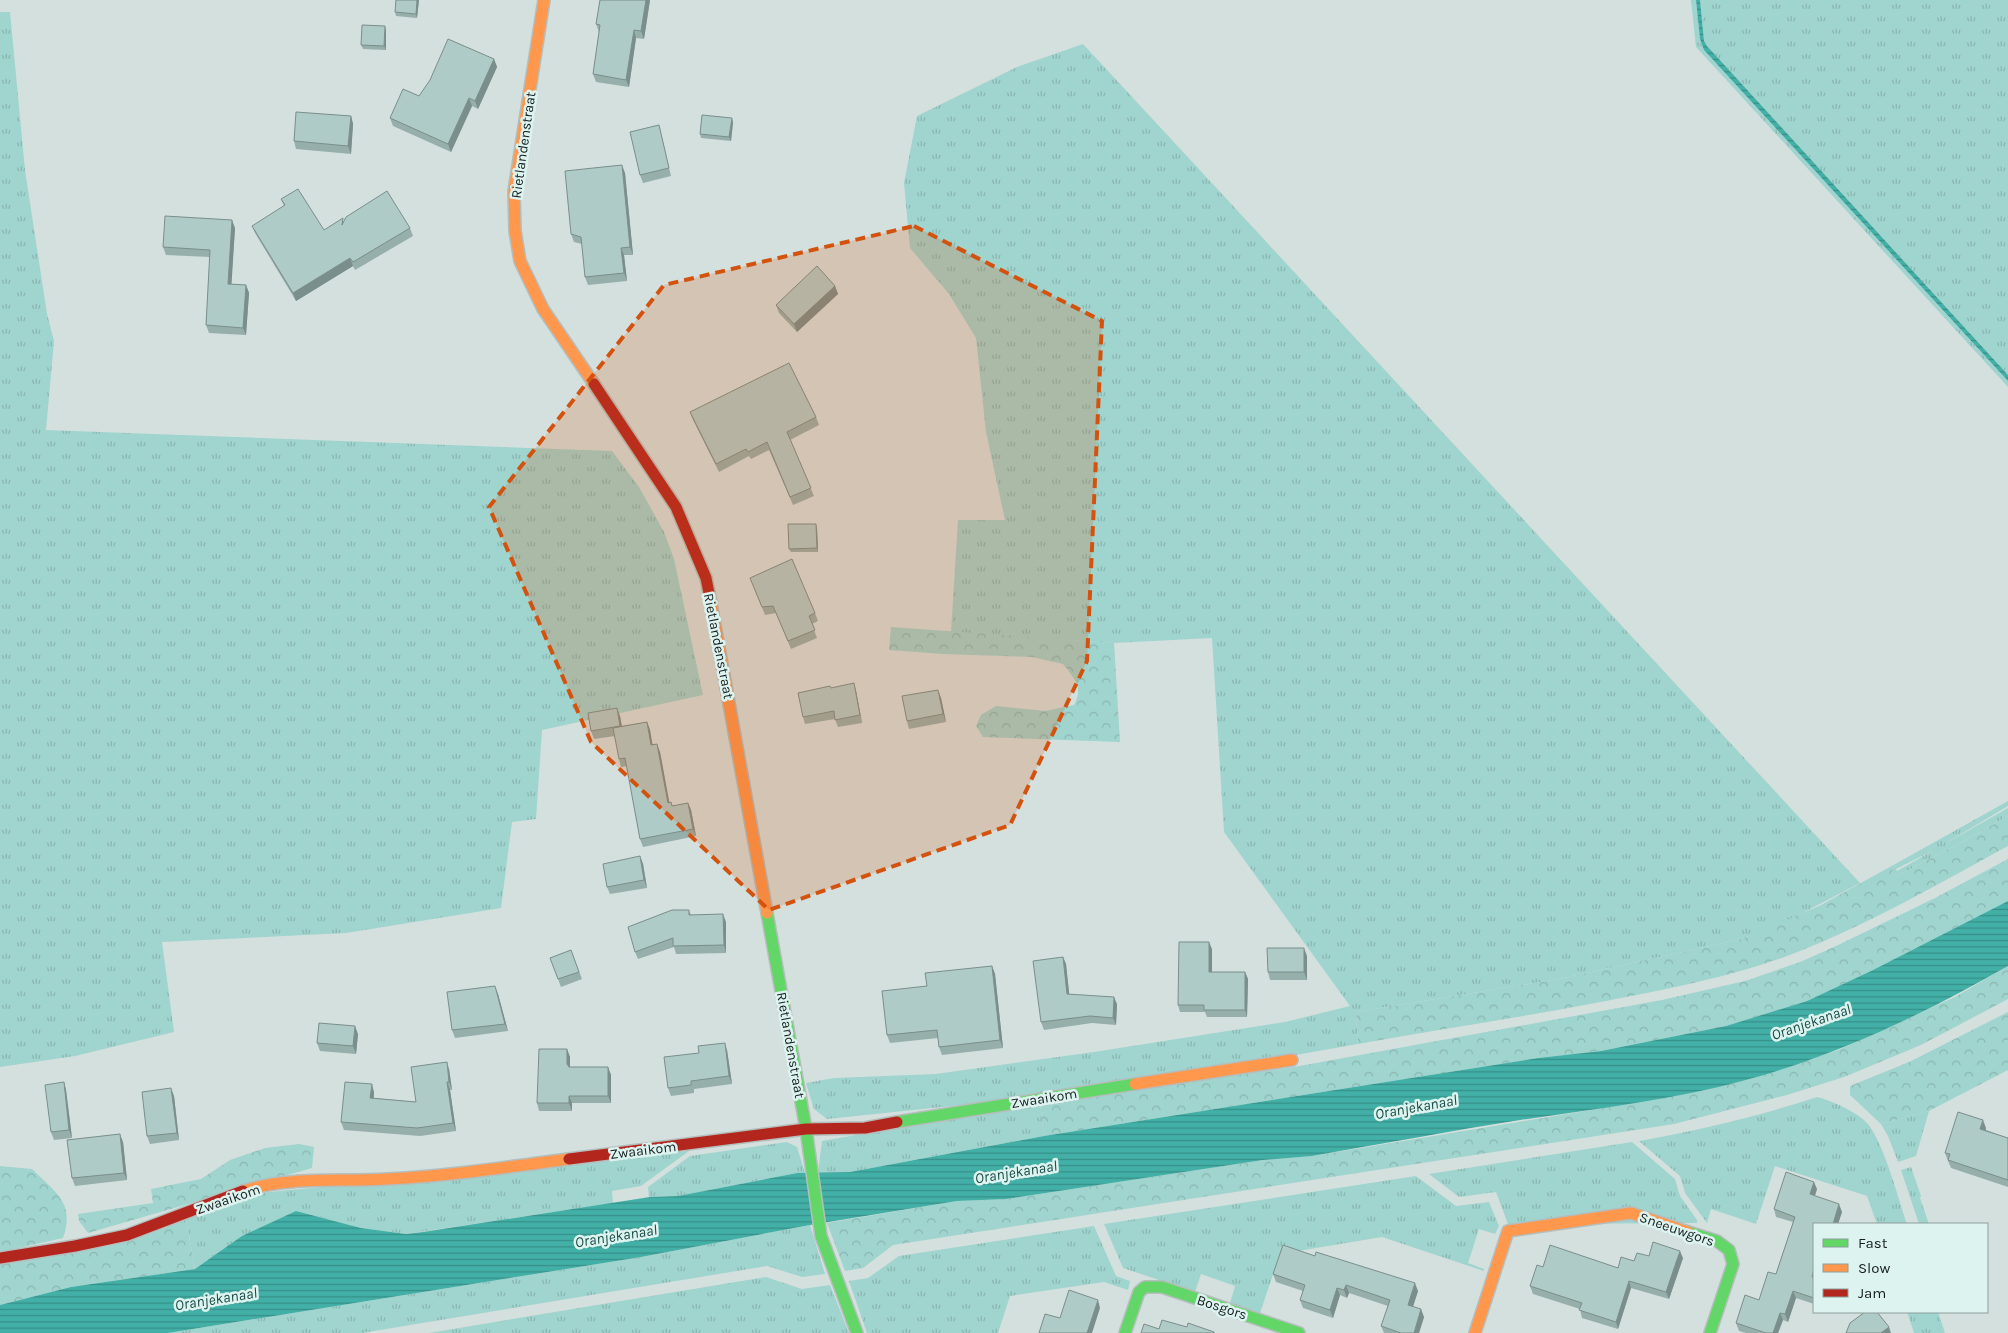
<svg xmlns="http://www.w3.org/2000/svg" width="2008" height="1333" font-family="Karla,sans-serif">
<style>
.grass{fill:url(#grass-tufts)}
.forest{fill:url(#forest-crowns)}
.water{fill:url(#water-rules)}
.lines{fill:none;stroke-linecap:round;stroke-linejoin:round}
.fast-casing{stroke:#b5bebc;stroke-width:14}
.slow-casing{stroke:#b5bebc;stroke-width:14}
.jam-casing{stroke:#b5bebc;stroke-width:14}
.fast{stroke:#63d668;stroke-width:11}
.slow{stroke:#ff974d;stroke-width:11}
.jam{stroke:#b3261e;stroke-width:11}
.wall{fill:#96afab}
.shaded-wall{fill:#7a8e8b}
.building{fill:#afcbc7;stroke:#7a8e8b}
.marked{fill:#d3530e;fill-opacity:0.2;stroke:#d3530e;stroke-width:4;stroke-dasharray:10 6;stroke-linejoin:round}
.labels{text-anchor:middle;stroke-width:5;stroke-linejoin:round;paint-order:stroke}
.street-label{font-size:14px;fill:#171f1e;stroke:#dcf3ef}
.water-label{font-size:15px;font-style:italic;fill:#184c47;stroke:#dcf3ef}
</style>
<defs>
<pattern id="grass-tufts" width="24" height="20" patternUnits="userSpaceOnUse" patternTransform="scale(1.25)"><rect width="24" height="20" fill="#a0d4ce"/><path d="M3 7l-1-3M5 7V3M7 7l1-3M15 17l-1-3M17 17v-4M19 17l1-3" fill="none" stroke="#89b6b0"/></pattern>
<pattern id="forest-crowns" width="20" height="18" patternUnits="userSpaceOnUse" patternTransform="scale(1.25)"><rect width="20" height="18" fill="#a0d4ce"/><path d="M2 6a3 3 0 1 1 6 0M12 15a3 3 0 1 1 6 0" fill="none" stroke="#89b6b0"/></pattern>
<pattern id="water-rules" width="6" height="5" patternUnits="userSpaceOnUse" patternTransform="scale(1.25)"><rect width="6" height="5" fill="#42b0a7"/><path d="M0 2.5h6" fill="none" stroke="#368f87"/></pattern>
</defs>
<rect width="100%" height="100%" fill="#d4e0de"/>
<g class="grass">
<polygon points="1691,0 1696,0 1700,39 1704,50 2008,381 2008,387 1696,47"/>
<polygon points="1700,0 2008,0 2008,375 1707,46 1704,41"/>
<polygon points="0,12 10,12 25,170 47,314 54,341 46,430 612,451 639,487 664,532 674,559 703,695 542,730 536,819 512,822 501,908 346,933 162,942 174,1032 75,1056 0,1067"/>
<polygon points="1083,44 1860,883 1791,919 1742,939 1559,979 1356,1012 1358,1044 1261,1061 981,1103 827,1119 814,1109 806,1083 834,1078 936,1074 1094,1052 1285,1022 1350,1006 1224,832 1212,638 1114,643 951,632 958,520 1005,520 986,432 976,338 949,294 910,248 904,183 917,116 1017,67"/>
<polygon points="2008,801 2008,806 1936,849 1896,869 1897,871 2008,808 2008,816 1966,840 1897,876 1891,873 1897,863"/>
<path d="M1817,1097C1831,1100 1859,1113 1868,1124C1884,1144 1898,1198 1907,1224H1877L1867,1196L1775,1166L1756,1224L1711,1209L1707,1223L1685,1193L1680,1176L1639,1141C1700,1130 1759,1116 1817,1097Z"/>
<polygon points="1040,1103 1044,1136 850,1172 818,1173 822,1141"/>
<polygon points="1929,1111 1916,1156 1898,1162 1888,1136 1881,1124"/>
<polygon points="787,1142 797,1147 805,1173 797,1173 678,1196 649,1197 648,1187 690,1156"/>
<polygon points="1632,1142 1675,1179 1680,1196 1697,1220 1697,1223 1508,1224 1496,1192 1459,1197 1429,1174"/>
<polygon points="689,1151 641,1186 612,1191 613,1203 406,1234 361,1228 296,1211 218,1254 195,1269 186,1219 248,1194"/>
<polygon points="1911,1167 1921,1196 1920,1198 1929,1224 1919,1224 1901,1170"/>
<polygon points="1416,1176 1456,1206 1489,1202 1499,1226 1495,1234 1479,1229 1468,1263 1484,1269 1484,1271 1382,1237 1280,1254 1260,1313 1230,1303 1235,1286 1201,1274 1195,1292 1123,1268 1104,1224"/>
<polygon points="810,1225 825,1274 802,1277 767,1266 362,1333 168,1333 641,1257"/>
<polygon points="1094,1226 1116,1276 1130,1281 1128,1290 1104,1282 1010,1296 998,1333 867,1333 849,1281 868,1278 899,1256"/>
<polygon points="766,1277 802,1289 830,1285 849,1333 429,1333"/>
<polygon points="1907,1312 1938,1312 1945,1333 1914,1333"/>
</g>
<g class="forest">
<path d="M891,627L1114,643L1120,742L983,737L976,726L981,715L996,706L1045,711L1074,705C1084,687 1074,678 1063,664L1032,657L943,654L889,650Z"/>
<path d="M2008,816V846C1938,884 1869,924 1795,953C1741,974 1683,986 1626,997C1537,1015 1447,1028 1358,1044L1356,1012L1559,979L1742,939L1821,905L1897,863L1891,873L1897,876L1966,840Z"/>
<polygon points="2008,859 2008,901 1873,970 1807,1001 1726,1026 1601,1051 1538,1058 1044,1136 1040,1103 1294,1067 1662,1000 1745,981 1800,962 1834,947 1935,898"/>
<polygon points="2008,966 2008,999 1921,1045 1844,1077 1787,1095 1674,1124 893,1245 863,1268 845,1271 827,1223 957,1201 1006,1199 1263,1160 1312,1156 1622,1105 1747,1080 1838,1050 1955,997"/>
<polygon points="2008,1012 2008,1070 2006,1071 1929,1111 1881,1124 1850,1095 1850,1086 1909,1062"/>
<polygon points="299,1144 314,1147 312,1168 88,1233 79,1221 78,1214 153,1203 151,1189 201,1179 230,1160 265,1148"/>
<path d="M0,1166L32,1169C54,1191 76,1203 63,1238L0,1252Z"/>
<polygon points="186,1219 195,1269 71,1287 0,1305 0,1263"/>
</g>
<g class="water">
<polygon points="1696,0 1700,0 1704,41 1707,46 2008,375 2008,381 1704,50 1700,39"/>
<path d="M2008,901V966C1926,1013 1838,1055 1746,1080C1672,1100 1595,1109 1520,1120C1450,1131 1381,1144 1312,1156L1263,1160L1006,1199L957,1201L810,1225L641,1257L168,1333H0V1305L71,1287L195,1269L242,1236L296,1211L361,1228L406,1234L423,1232L650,1197L678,1196L797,1173L850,1172L1044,1136L1538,1058L1601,1051L1726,1026L1807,1001L1873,970Z"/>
</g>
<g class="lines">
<g class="fast-casing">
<g id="fast">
<polyline points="767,913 806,1129 821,1236 857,1333"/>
<polyline points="897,1122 1135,1084"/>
<polyline points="1688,1232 1717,1241 1729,1250 1733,1264 1710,1333"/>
<polyline points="1125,1333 1139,1292 1145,1287 1162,1287 1299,1333"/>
</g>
</g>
<g class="slow-casing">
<g id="slow">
<polyline points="544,0 514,191 515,231 520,261 543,309 594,384"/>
<polyline points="709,593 767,913"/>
<polyline points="1135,1084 1292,1060"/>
<path d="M243,1191C289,1176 339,1182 387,1179C448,1176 509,1167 569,1159"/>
<polyline points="1475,1333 1508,1231 1631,1213 1688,1232"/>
</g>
</g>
<g class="jam-casing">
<g id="jam">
<polyline points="594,384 676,507 706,578 709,593"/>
<polyline points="569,1159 806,1129 865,1128 897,1122"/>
<polyline points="0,1258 75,1246 127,1235 243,1191"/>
</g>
</g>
<use href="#fast" class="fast"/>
<use href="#slow" class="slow"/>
<use href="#jam" class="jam"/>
</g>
<g class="wall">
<polygon points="396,0 419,0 417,18 396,16 395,12"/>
<polygon points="600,0 650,0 644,39 636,38 629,87 596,82 593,74 599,32 596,24"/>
<polygon points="386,30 386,50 363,49 361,45"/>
<polygon points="494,59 497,67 478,109 472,106 451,152 393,126 390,118 419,96"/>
<polygon points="351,116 353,124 351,154 296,149 294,141"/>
<polygon points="733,122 731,141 701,138 700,134"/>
<polygon points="659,125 661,133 671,176 643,183 640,175"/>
<polygon points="625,173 633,255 624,255 627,281 588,285 585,277 582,244 574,242 571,234"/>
<polygon points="281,199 324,230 344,221 410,228 413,236 355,270 353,266 296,301 255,233 252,226 284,206"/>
<polygon points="235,228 231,284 246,285 249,293 246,335 209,333 206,325 210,257 166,255 163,247"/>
<polygon points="835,286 838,294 797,332 779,313 776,305"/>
<polygon points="690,412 816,417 819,425 790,440 814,496 793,505 769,450 751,459 749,456 719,472 693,420"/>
<polygon points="817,528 818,552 791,552 789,549"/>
<polygon points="750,578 815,613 818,621 812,624 817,638 791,649 776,613 765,615"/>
<polygon points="831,688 856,691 862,723 838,727 835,719 805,724 803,717"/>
<polygon points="941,698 946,722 909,729 907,721"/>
<polygon points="620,716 622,726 647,722 650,730 652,745 660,752 669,803 673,806 688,803 691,810 696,836 643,847 640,839 627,766 621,767 619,759 615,736 594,739 591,731"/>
<polygon points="640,856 643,864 647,888 610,894 607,887"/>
<polygon points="689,910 691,915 726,922 726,953 676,954 674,947 638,959 635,952"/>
<polygon points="1212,949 1212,972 1245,972 1248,979 1247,1017 1207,1017 1205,1012 1180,1012 1178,1005"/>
<polygon points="571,950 582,979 561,987 550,958"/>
<polygon points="1307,956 1307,980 1270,980 1268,972"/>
<polygon points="1063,957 1066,964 1069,994 1117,1004 1116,1025 1092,1023 1044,1030 1041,1022"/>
<polygon points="992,966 995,974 1003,1048 942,1055 939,1047 938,1038 890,1043 887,1035 927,986"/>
<polygon points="498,994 508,1031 455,1038 452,1030"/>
<polygon points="358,1034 356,1054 320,1051 317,1043"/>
<polygon points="567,1049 570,1057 570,1067 608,1067 611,1075 611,1103 572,1103 572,1111 539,1111 537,1103"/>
<polygon points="727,1050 732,1084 694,1089 694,1093 671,1096 668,1088"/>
<polygon points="449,1069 452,1090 450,1090 456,1131 420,1136 344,1130 341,1122 374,1092 374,1098 416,1102"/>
<polygon points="64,1082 66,1090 72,1138 54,1140 51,1132"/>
<polygon points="174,1096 179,1140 150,1144 147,1136"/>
<polygon points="1986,1128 1986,1130 2008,1138 2008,1187 1951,1168 1948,1161 1945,1153"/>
<polygon points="123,1142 127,1180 75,1186 72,1178"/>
<polygon points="1817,1189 1815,1196 1842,1212 1838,1224 1814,1224 1814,1304 1796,1298 1788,1322 1783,1320 1778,1333 1746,1333 1739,1331 1736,1323 1759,1300 1776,1274 1793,1222 1776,1217 1774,1209"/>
<polygon points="1649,1256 1683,1258 1669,1299 1631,1288 1618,1329 1582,1318 1580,1309 1533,1294 1530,1286 1543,1267 1618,1268 1634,1261"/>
<polygon points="1273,1274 1418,1291 1413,1306 1424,1317 1419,1333 1384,1333 1381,1326 1388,1306 1349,1293 1347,1298 1340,1295 1333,1318 1303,1308 1300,1300 1303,1291 1276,1282"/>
</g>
<g class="shaded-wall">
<polygon points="417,0 419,0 417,18 416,14"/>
<polygon points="646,0 650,0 644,39 641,31"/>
<polygon points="385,26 386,30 386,50 384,46"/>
<polygon points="634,30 636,38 629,87 626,80"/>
<polygon points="494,59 497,67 478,109 475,101"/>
<polygon points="469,98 472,106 451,152 448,144"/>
<polygon points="351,116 353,124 351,154 348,146"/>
<polygon points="732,118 733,122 731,141 729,137"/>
<polygon points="622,165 625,173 633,255 630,247"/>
<polygon points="232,220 235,228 231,292 228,284"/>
<polygon points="621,248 624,255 627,281 624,273"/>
<polygon points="350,258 353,266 296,301 293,293"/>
<polygon points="246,285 249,293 246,335 243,328"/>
<polygon points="835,286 838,294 797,332 794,324"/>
<polygon points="816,524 817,528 818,552 817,548"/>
<polygon points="854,683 856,691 862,723 860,715"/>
<polygon points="938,690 941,698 946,722 943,714"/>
<polygon points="617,708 620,716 623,734 620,726"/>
<polygon points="647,722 650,730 654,753 651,745"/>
<polygon points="657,744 660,752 671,811 668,803"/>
<polygon points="688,803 691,810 696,836 693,829"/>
<polygon points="640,856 643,864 647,888 644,880"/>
<polygon points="723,914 726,922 726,953 724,945"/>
<polygon points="1209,942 1212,949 1212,979 1209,972"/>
<polygon points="1304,948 1307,956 1307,980 1304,972"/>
<polygon points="1063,957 1066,964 1070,1001 1067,994"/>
<polygon points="992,966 995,974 1003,1048 1000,1040"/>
<polygon points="1245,972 1248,979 1247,1017 1245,1010"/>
<polygon points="495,986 498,994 508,1031 505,1024"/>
<polygon points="1114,997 1117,1004 1116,1025 1113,1018"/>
<polygon points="355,1026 358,1034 356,1054 353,1046"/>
<polygon points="725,1043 727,1050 732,1084 729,1076"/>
<polygon points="567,1049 570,1057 570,1072 567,1064"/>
<polygon points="447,1062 449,1069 452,1090 449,1082"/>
<polygon points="608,1067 611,1075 611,1103 608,1096"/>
<polygon points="64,1082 66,1090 72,1138 69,1130"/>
<polygon points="447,1082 450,1090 456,1131 453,1123"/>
<polygon points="372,1084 374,1092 373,1106 370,1098"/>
<polygon points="171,1088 174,1096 179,1140 177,1133"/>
<polygon points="569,1096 572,1103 572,1111 569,1103"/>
<polygon points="1983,1120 1986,1128 1983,1137 1980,1129"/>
<polygon points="120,1134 123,1142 127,1180 124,1173"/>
<polygon points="1814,1182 1817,1189 1813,1201 1810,1194"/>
<polygon points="1839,1204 1842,1212 1838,1224 1833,1224"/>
<polygon points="1680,1251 1683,1258 1669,1299 1666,1292"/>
<polygon points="1629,1281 1631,1288 1618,1329 1616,1322"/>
<polygon points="1415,1283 1418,1291 1411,1313 1408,1305"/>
<polygon points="1346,1285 1349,1293 1347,1298 1344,1290"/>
<polygon points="1337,1288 1340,1295 1333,1318 1330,1310"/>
<polygon points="1793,1291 1796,1298 1788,1322 1785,1314"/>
<polygon points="1098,1300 1100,1308 1092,1333 1087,1333"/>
<polygon points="1421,1309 1424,1317 1419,1333 1414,1333"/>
<polygon points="1780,1313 1783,1320 1778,1333 1773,1333"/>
<polygon points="1889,1327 1891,1333 1881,1333 1881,1332"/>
</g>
<g class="building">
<polygon points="396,0 417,0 416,14 395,12"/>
<polygon points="600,0 646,0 641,31 634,30 626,80 593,74 600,25 596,24"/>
<polygon points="362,25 385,26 384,46 361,45"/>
<polygon points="448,39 494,59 475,101 469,98 448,144 390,118 403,89 419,96 430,80"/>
<polygon points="296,112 351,116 348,146 294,141"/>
<polygon points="702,115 732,118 729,137 700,134"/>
<polygon points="659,125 669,168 640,175 630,132"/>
<polygon points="622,165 630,247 621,248 624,273 585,277 581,237 571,234 565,171"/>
<polygon points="298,189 324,230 343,218 342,225 346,217 387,191 410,228 353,262 350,258 293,293 252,226 285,205 281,199"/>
<polygon points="165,216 232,220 228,284 246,285 243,328 206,325 210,250 163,247"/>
<polygon points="817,266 835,286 794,324 776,305"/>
<polygon points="789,363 816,417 787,432 811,488 790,497 767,442 748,452 746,449 716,464 690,412"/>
<polygon points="788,524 816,524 817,548 789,549"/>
<polygon points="792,559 815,613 809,616 815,630 788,641 773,606 762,607 750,578"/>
<polygon points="854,683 860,715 835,720 834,711 803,717 798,693 830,686 831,688"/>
<polygon points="938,690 943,714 907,721 902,696"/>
<polygon points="617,708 620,726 591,731 588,713"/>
<polygon points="647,722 651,745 657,744 668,803 671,802 672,806 688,803 693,829 640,839 625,758 619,759 613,728"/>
<polygon points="640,856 644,880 607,887 603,864"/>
<polygon points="672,910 689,910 689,915 723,914 724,945 673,946 673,938 635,952 628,927"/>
<polygon points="1179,942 1209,942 1209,972 1245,972 1245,1010 1204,1010 1204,1005 1178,1005"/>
<polygon points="1267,948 1304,948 1304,972 1268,972"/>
<polygon points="571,950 579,972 558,979 550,958"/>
<polygon points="1063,957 1067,994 1114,997 1113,1018 1090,1016 1041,1022 1033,961"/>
<polygon points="992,966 1000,1040 939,1047 937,1030 887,1035 882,991 927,986 925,973"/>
<polygon points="495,986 505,1024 452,1030 447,992"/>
<polygon points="319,1023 355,1026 353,1046 317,1043"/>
<polygon points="725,1043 729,1076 691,1081 691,1085 668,1088 664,1057 699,1053 698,1046"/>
<polygon points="539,1049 567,1049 567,1064 569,1067 608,1067 608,1096 569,1096 569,1103 537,1103"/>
<polygon points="447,1062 449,1082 447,1082 453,1123 417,1128 341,1122 345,1082 372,1084 370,1098 416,1102 411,1067"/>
<polygon points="64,1082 69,1130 51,1132 45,1085"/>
<polygon points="171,1088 177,1133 147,1136 142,1092"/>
<polygon points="1958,1112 1983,1120 1980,1129 2008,1138 2008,1180 1948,1160 1950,1154 1945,1153"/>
<polygon points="120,1134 124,1173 72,1178 67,1140"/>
<polygon points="1786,1172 1814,1182 1810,1194 1839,1204 1833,1224 1814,1224 1814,1269 1812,1277 1814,1278 1814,1298 1793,1291 1785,1314 1780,1313 1773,1333 1766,1333 1736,1323 1745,1295 1759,1300 1768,1272 1776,1274 1795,1217 1774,1209"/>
<polygon points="1653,1242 1680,1251 1666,1292 1629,1281 1616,1322 1579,1310 1582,1303 1530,1286 1537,1265 1543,1267 1550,1245 1618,1268 1621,1257 1634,1261 1637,1253 1649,1256"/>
<polygon points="1283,1245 1315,1256 1316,1252 1415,1283 1408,1305 1421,1309 1414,1333 1401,1333 1381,1326 1390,1300 1346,1285 1344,1290 1337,1288 1330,1310 1300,1300 1305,1285 1273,1274"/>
<polygon points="1069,1290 1098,1300 1087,1333 1039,1333 1045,1314 1060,1318"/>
<polygon points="1865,1312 1877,1312 1889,1327 1881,1333 1846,1333 1850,1323"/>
<polygon points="1162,1320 1187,1327 1188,1323 1214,1332 1214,1333 1141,1333 1144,1324 1159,1329"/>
</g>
<path class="marked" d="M914,226L1102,321L1087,661L1010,825L769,910L591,742L489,507L664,285Z"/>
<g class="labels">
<g class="street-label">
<text transform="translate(523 145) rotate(-82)" y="5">Rietlandenstraat</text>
<text transform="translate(719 646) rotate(79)" y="5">Rietlandenstraat</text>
<text transform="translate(791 1045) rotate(80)" y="5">Rietlandenstraat</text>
<text transform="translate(1044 1098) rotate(-9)" y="5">Zwaaikom</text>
<text transform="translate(643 1150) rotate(-7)" y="5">Zwaaikom</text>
<text transform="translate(228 1199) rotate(-19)" y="5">Zwaaikom</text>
<text transform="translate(1677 1229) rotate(19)" y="5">Sneeuwgors</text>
<text transform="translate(1222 1307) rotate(18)" y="5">Bosgors</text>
</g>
<g class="water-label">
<text transform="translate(1811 1022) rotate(-19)" y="5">Oranjekanaal</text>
<text transform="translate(1416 1107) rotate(-10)" y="5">Oranjekanaal</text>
<text transform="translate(1016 1172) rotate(-9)" y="5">Oranjekanaal</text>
<text transform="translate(616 1236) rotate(-9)" y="5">Oranjekanaal</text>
<text transform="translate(216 1299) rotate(-9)" y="5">Oranjekanaal</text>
</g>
</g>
<rect x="1813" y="1223" width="175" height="90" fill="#dcf3ef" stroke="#8d9e9b"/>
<rect x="1823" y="1239" width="25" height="8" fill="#63d668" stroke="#8d9e9b"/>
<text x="1858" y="1248" font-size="15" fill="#171f1e">Fast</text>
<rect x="1823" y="1264" width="25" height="8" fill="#ff974d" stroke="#8d9e9b"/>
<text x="1858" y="1273" font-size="15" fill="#171f1e">Slow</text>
<rect x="1823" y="1289" width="25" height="8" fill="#b3261e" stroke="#8d9e9b"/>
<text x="1858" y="1298" font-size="15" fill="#171f1e">Jam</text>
</svg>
